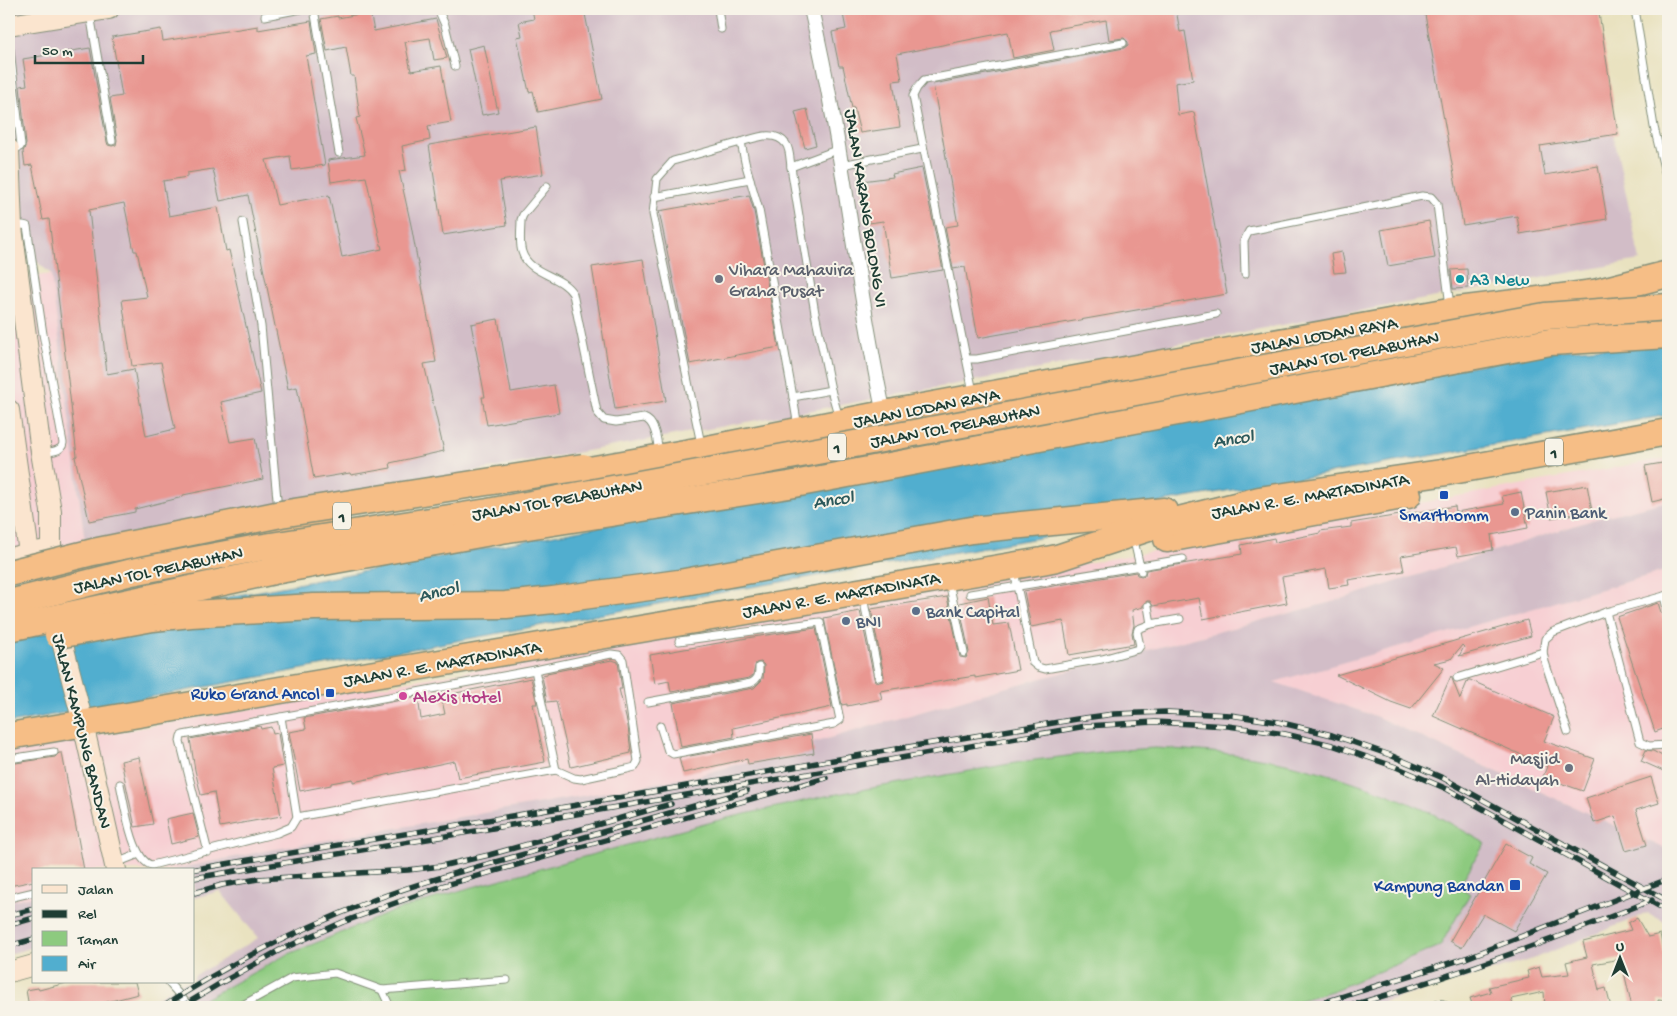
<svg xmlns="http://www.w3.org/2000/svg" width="1677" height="1016" font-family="'Gochi Hand',sans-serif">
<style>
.built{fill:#f7cfd3}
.industrial{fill:#d2bdc7}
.green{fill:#8dca7f;stroke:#56845a}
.water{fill:#51aecf;stroke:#387682}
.building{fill:#e99791;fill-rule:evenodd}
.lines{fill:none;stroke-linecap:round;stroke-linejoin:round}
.lane-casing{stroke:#84907a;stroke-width:9}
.street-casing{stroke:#84907a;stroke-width:16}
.secondary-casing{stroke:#84907a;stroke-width:22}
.highway-casing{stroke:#84907a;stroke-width:29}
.lane{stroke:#fff;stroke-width:7}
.street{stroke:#fff;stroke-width:14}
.secondary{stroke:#fbe5cf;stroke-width:20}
.highway{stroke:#f6be86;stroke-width:26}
.rail-casing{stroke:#1f3d34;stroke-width:5.5}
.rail{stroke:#f7f3e8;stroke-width:4;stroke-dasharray:11;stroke-linecap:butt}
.highway-bridge-casing{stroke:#84907a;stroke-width:29;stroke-linecap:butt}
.highway-bridge{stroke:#f6be86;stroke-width:26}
.worship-dot{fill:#6b7280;stroke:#f7f3e8;stroke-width:2}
.culture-dot{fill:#0f9aa8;stroke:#f7f3e8;stroke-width:2}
.transit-dot{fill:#1a4fb4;stroke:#f7f3e8;stroke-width:2}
.service-dot{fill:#5c6f8a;stroke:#f7f3e8;stroke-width:2}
.hotel-dot{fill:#d1479c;stroke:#f7f3e8;stroke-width:2}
.labels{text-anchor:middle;stroke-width:4;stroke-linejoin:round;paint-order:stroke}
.shield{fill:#f7f3e8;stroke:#60746a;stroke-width:1}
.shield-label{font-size:16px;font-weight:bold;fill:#1f3d34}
.street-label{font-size:18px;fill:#1f3d34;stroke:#f7f3e8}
.worship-label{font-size:18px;fill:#5b616d;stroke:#f7f3e8;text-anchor:start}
.culture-label{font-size:18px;fill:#0d838f;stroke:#f7f3e8;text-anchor:start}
.service-label{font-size:18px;fill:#4e5e75;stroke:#f7f3e8;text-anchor:start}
.transit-label{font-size:18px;fill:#164399;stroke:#f7f3e8;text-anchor:end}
.hotel-label{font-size:18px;fill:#b23c85;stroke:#f7f3e8;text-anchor:start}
.water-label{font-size:19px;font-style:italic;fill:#2c595b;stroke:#f7f3e8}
</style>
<rect width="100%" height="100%" fill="#f7f3e8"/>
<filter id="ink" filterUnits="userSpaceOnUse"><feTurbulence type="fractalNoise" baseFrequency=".02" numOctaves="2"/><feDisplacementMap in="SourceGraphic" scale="10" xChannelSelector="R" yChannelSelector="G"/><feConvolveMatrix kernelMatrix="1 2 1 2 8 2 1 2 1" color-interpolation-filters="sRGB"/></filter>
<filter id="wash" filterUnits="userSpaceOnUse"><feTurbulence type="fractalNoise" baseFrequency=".0096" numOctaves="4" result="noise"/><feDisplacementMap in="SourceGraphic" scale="20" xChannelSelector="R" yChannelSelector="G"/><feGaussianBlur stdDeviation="1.12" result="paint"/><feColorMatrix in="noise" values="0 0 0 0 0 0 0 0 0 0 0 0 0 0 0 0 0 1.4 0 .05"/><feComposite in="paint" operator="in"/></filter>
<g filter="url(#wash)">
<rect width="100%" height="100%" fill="#e9e2c0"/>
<g class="built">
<polygon points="51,274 85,542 9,563 9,280"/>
<polygon points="1668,458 1668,501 1599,518 1332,602 1008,687 697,776 270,850 170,870 34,870 34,896 9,901 9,751 1060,568"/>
<polygon points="1668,570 1668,850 1375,716 1273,682"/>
</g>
<g class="industrial">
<polygon points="9,9 1587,9 1640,260 85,542 51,274 9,238"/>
<polygon points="1668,501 1668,570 1274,682 1375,716 1668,850 1668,924 1648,913 1530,960 1365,1007 141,1007 183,982 194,982 194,976 258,938 220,891 194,898 194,870 170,870 270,850 697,776 1008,687 1332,602 1599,518"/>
<polygon points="34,896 34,947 9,954 9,901"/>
</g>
<path class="green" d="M1155,748C1204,751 1254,754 1302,767C1346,778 1391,794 1431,813C1449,822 1467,833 1485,843L1459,886L1470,894L1440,946L1332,991L1276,1007H190L284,956L394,911L462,890L723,819L826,796L1027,761L1108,751Z"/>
<polygon class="water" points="1668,342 1668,415 1162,502 1056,535 734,590 9,723 9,641 71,627 728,502 1554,351"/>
<g id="blocks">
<g class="building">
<polygon points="532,9 584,9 602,99 538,112 533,91 529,92 517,37 522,36 519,22 534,19"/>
<polygon points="842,9 1176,9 1180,32 1185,31 1193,80 1175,83 1178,115 1194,112 1227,294 978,338 965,267 953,269 945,227 958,225 933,84 1124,48 1128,45 1128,42 1124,38 1109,40 1106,20 1050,30 1054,50 1013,58 1008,32 897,54 902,80 893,81 900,127 860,133 854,108 852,108 843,66 839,66 832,32 846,29"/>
<polygon points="1424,9 1595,9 1596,14 1599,13 1618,134 1540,146 1545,175 1598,166 1607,219 1520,234 1517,216 1463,225"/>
<path d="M370,12L374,31L436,19L447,58L434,60L430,38L405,42L411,71L441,66L451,122L428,126L430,140L402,146L406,170L399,171L411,225L436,362L424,364L444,451L390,463L391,468L351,475L350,473L314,479L297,387L288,389L248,195L220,201L213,169L187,173V177L163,181L169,216L218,207L226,251L229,250L261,393L221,402L230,442L255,438L263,479L183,495V497L135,509V512L89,521L75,457L77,456L49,219L43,220L32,165L25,166L23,152L26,144L20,86L27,85L23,59L90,48L107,142L108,145L112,146L116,145L117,140L110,98L122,96L112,37L161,29L163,41L258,26V30L311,21L316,54L306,56L325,165L292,170L290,156L266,160L277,205L329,195L342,257L382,249L366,177L331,182L328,160L365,155L356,118L360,117L354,76H351L346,47L327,51L321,19L338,16V18ZM124,203L134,251H137L147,297L122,300L132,366L161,362L175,429L146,436L134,369L107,374L89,210Z"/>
<polygon points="484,45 498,112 482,115 468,49"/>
<polygon points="807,109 816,145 805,148 795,112"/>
<polygon points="536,127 543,174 500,181 507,225 443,235 429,145"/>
<polygon points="922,168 943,270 892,278 883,221 869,223 862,181 893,177 892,174"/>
<polygon points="749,195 754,211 779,347 690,364 659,211"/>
<polygon points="1429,221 1435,258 1388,266 1381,230"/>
<polygon points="1342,252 1346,272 1334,273 1331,254"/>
<polygon points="643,259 666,401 615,409 592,267"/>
<polygon points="1467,269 1468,288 1453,289 1451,270"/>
<polygon points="498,319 511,392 554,385 559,413 487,425 482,397 485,397 471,324"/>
<polygon points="1668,462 1668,498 1652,502 1645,466"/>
<polygon points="1587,485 1592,511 1551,518 1546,492"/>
<polygon points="1521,492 1528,528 1491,535 1493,550 1458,556 1456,547 1401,556 1404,571 1348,580 1349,585 1329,588 1326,569 1282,577 1287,603 1203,619 1199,598 1153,606 1150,601 1147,601 1143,604 1143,607 1132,610 1134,625 1132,633 1134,644 1069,655 1063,621 1031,627 1024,591 1136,572 1137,575 1142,576 1145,575 1146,570 1242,554 1241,545 1274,538 1275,542 1320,533 1320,531 1351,527 1351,523 1455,506 1456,512 1504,504 1502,496"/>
<polygon points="947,597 960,657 966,658 969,652 959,603 988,597 993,625 1009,623 1018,670 975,678 975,676 880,691 882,699 847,706 847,704 842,705 824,618 860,611 874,678 875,681 880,682 883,681 884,676 871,609"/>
<polygon points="1658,603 1668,633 1668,727 1655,732 1617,617"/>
<polygon points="1527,620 1531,636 1459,656 1464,647 1462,645 1451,659 1434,663 1444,668 1411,709 1391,702 1336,675"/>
<polygon points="816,628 832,707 733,728 734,737 681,747 673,703 754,688 763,679 764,665 761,662 756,663 753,675 749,678 671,692 669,681 655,684 650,655 753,637"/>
<polygon points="612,660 618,662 622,689 619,689 628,726 631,753 571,767 556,701 547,702 542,676 547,675 547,673"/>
<polygon points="1451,676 1460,699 1468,680 1470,680 1554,717 1544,741 1595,759 1583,791 1543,777 1547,766 1433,716"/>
<polygon points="531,678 537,704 533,704 545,762 458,778 454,761 353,782 353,779 331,783 331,785 300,791 289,732 306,729 304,718 418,697 421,719 445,714 441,696"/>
<polygon points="260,726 261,729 271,727 273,734 278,733 283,766 272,768 281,816 220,827 214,792 201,795 195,770 190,739"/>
<polygon points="811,734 814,753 748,764 747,759 683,773 679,758"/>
<polygon points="1646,750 1653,751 1668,759 1668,773 1641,761"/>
<polygon points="59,753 62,753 84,870 34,870 34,881 9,886 9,764 55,757"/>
<polygon points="139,757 153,824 135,827 121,761"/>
<polygon points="1651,777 1659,803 1636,810 1647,845 1626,851 1615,816 1594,823 1586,798"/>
<polygon points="193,813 199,837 171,844 166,819"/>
<polygon points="1506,844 1532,858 1529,864 1547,874 1514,931 1483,914 1462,948 1450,941"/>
<polygon points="1637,918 1648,937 1660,934 1667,969 1668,969 1667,1001 1658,1000 1659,1007 1632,1007 1621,959 1593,964 1599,990 1606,988 1611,1007 1545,1007 1544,992 1511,999 1514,1007 1473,1007 1470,998 1491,992 1489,987 1529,978 1527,971 1539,967 1542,977 1569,974 1566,962 1587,957 1583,942 1631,930 1628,923"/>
<polygon points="70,982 135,982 138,994 88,1007 46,1007 44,1003 29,1007 26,990 38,988 39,990"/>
</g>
</g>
</g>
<g filter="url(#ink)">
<use href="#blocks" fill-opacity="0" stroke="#84907a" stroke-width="1"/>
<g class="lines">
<g class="lane-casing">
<g id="lane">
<polyline points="314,9 339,153"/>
<polyline points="438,9 445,25 455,66"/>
<polyline points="718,9 721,29"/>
<polyline points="1635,9 1654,127 1668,185"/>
<polyline points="90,14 112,141"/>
<polyline points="265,16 301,9"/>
<polyline points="10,50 21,145 20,147 11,150"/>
<path d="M741,142C755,138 775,129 786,144C790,149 790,160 791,167L815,313L831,390L793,397L798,427"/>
<polyline points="842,165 922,149"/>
<polyline points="791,167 839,149"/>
<path d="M547,186L523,215L521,220C521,229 519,243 522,252C529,275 561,274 573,294L597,412L604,420L616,422L644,418C656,422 657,442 659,452"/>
<polyline points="654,197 750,179"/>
<polyline points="243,222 261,326 278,510"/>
<path d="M14,226L23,225L27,226L43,334L63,443C62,452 50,452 42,452"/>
<polyline points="1245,274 1244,241 1249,231 1422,196 1431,197 1437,204 1450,306"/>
<polyline points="967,359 977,359 1216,314"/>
<polyline points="831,390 839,418"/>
<polyline points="973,392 913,96 917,88 924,80 1123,43"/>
<polyline points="701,444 653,214 657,179 673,161 741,142 745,162 759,210 793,397"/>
<polyline points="1135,545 1141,571"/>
<polyline points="1014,571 1033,663 1038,667 1045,669 1102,659 1138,649 1140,646 1137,632 1138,629 1151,624 1180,619"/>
<polyline points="949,582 964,653"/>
<polyline points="970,594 1183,559"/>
<polyline points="1664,596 1668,613"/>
<polyline points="863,597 879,677"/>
<polyline points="1148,606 1151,624"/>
<polyline points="1606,612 1640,742 1649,746 1668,745"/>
<polyline points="535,670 556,770"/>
<polyline points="1457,678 1543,652"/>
<path d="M648,702L751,683C758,679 759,676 759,667"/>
<polyline points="281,717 297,817"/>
<polyline points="660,726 668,751 673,754 834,724 840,720 820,622 679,641"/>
<polyline points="1568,732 1545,662 1543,652 1545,639 1553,632 1606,612 1668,595"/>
<polyline points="9,759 54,752"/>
<path d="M120,784C124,802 132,862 152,865L277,833L291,827L297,817L556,770L574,778L581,779L627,769L635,767L638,761L623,660L619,655L611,654L535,670L183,735L181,736L180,741L208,852"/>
<polyline points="116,863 139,854"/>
<polyline points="9,898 34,892"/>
<polyline points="168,982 190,1007"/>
<polyline points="382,990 390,1007"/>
<polyline points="239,1007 292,978 335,973 382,990 507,980"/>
</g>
</g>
<g class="street-casing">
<g id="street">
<path d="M811,9C843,143 855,280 884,414"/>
<polyline points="1440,1007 1441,1007"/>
</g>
</g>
<g class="secondary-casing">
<g id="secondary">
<polyline points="9,25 109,9"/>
<polyline points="9,149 12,227 41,452 51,511 51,576"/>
<polyline points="9,410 29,553 38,580"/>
<polyline points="9,558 41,551"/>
<polyline points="57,622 81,715 116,870"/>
<polyline points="9,972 34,965"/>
</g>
</g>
<g class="highway-casing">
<g id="highway">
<polyline points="561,475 702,450 884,414 1450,311 1594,293 1668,274"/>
<polyline points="242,535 329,519"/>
<polyline points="1167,539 1408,495"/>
<polyline points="48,575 189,546"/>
<polyline points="553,600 679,583 971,530 1164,511"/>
<polyline points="9,736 1042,561 1057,558 1158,525 1259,500 1441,473 1668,432"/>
</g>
</g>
<use href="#lane" class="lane"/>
<use href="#street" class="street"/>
<use href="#secondary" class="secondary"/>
<use href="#highway" class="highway"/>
<g class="rail-casing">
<g id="rail">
<polyline points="190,870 601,801 896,749 1077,719 1114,714 1167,712 1230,715 1278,722 1332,735 1390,755 1443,778 1668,901"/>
<polyline points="194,878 559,817 1086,726 1155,722 1228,726 1285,734 1332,745 1396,767 1447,789 1668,911"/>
<polyline points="194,893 222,885 258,879 408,870 441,866 489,855 671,804"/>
<polyline points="9,915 34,909"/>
<polyline points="9,925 34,918"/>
<polyline points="9,946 34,939"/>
<path d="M163,1007C229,962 302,928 376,899C429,879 485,865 539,850C608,830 678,811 747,791"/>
<polyline points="181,1007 219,984 280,950 343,922 442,886 826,778"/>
<polyline points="1309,1007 1466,958 1668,879"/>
<path d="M1346,1007C1450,977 1552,941 1652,900"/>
</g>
</g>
<use href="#rail" class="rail"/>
<g class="highway-bridge-casing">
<g id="highway-bridge">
<polyline points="9,573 93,552 281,514 583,467"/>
<polyline points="9,603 132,572 258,548 488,512 1545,316 1668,307"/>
<polyline points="9,628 274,571 502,530 789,485 1550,342 1668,335"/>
<polyline points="58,635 153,618 191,614 314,607 506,605 553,600"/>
</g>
</g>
<use href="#highway-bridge" class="highway-bridge"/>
</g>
</g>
<g class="worship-dot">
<circle cx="719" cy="279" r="5"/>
<circle cx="1569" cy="768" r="5"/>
</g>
<circle class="culture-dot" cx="1460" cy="279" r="5"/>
<g class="transit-dot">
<rect x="1439" y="490" width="10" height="10" rx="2.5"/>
<rect x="325" y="688" width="10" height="10" rx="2.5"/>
<rect x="1509" y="879" width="12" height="12" rx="2.5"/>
</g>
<g class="service-dot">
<circle cx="1515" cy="512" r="5"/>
<circle cx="916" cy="611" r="5"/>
<circle cx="846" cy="621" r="5"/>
</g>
<circle class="hotel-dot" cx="403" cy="696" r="5"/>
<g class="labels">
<g class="shield">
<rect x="828" y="433.5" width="18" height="27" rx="4"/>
<rect x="1545" y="438.5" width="18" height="27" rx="4"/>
<rect x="333" y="502.5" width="18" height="27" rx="4"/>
</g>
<g class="shield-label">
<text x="837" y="453">1</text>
<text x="1554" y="458">1</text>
<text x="342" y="522">1</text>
</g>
<g class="street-label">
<text transform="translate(867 208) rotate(81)" y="6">JALAN KARANG BOLONG VI</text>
<text transform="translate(1324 334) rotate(-10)" y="6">JALAN LODAN RAYA</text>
<text transform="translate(1354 352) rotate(-11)" y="6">JALAN TOL PELABUHAN</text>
<text transform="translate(926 407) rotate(-11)" y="6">JALAN LODAN RAYA</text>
<text transform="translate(955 425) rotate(-11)" y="6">JALAN TOL PELABUHAN</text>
<text transform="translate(1310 495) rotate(-10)" y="6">JALAN R. E. MARTADINATA</text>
<text transform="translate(557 499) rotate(-10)" y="6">JALAN TOL PELABUHAN</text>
<text transform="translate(158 569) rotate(-12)" y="6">JALAN TOL PELABUHAN</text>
<text transform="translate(841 594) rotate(-10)" y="6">JALAN R. E. MARTADINATA</text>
<text transform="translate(442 663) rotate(-10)" y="6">JALAN R. E. MARTADINATA</text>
<text transform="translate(83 731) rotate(76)" y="6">JALAN KAMPUNG BANDAN</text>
</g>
<g class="worship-label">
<text x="729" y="275">Vihara Mahavira<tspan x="729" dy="21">Graha Pusat</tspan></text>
<text x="1559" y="764" text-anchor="end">Masjid<tspan x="1559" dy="21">Al-Hidayah</tspan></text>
</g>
<g class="culture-label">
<text x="1470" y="285">A3 New</text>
</g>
<g class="service-label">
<text x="1525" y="518">Panin Bank</text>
<text x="926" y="617">Bank Capital</text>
<text x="856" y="627">BNI</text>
</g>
<g class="transit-label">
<text x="1444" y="520" text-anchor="middle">Smarthomm</text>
<text x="320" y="699">Ruko Grand Ancol</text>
<text x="1504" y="891">Kampung Bandan</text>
</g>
<g class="hotel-label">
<text x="413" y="702">Alexis Hotel</text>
</g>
<g class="water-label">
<text transform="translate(1233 437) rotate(-9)" y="7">Ancol</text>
<text transform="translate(833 498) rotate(-9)" y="7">Ancol</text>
<text transform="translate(438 590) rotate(-14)" y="7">Ancol</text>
</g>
</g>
<rect width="1677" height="1016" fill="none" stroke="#f7f3e8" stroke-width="30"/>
<rect x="32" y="868" width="162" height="115" fill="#f7f3e8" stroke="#a1aaa0"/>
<rect x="42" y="885" width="25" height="8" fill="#fbe5cf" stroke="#a1aaa0"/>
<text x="78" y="894" font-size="15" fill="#1f3d34">Jalan</text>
<rect x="42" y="910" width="25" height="8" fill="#1f3d34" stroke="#a1aaa0"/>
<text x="78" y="918" font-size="15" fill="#1f3d34">Rel</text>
<rect x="42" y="931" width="25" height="15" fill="#8dca7f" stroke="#a1aaa0"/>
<text x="78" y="944" font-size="15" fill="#1f3d34">Taman</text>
<rect x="42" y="956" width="25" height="15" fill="#51aecf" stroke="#a1aaa0"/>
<text x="78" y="968" font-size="15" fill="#1f3d34">Air</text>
<g transform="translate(1620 958)" stroke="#f7f3e8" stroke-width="4" paint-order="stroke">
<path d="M0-4L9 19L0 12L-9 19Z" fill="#1f3d34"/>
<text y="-8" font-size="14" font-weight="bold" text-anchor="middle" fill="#1f3d34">U</text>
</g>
<path d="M35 55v8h108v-8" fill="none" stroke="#1f3d34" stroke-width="2.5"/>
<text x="42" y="55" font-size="15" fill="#1f3d34" stroke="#f7f3e8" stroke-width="4" paint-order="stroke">50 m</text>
</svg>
